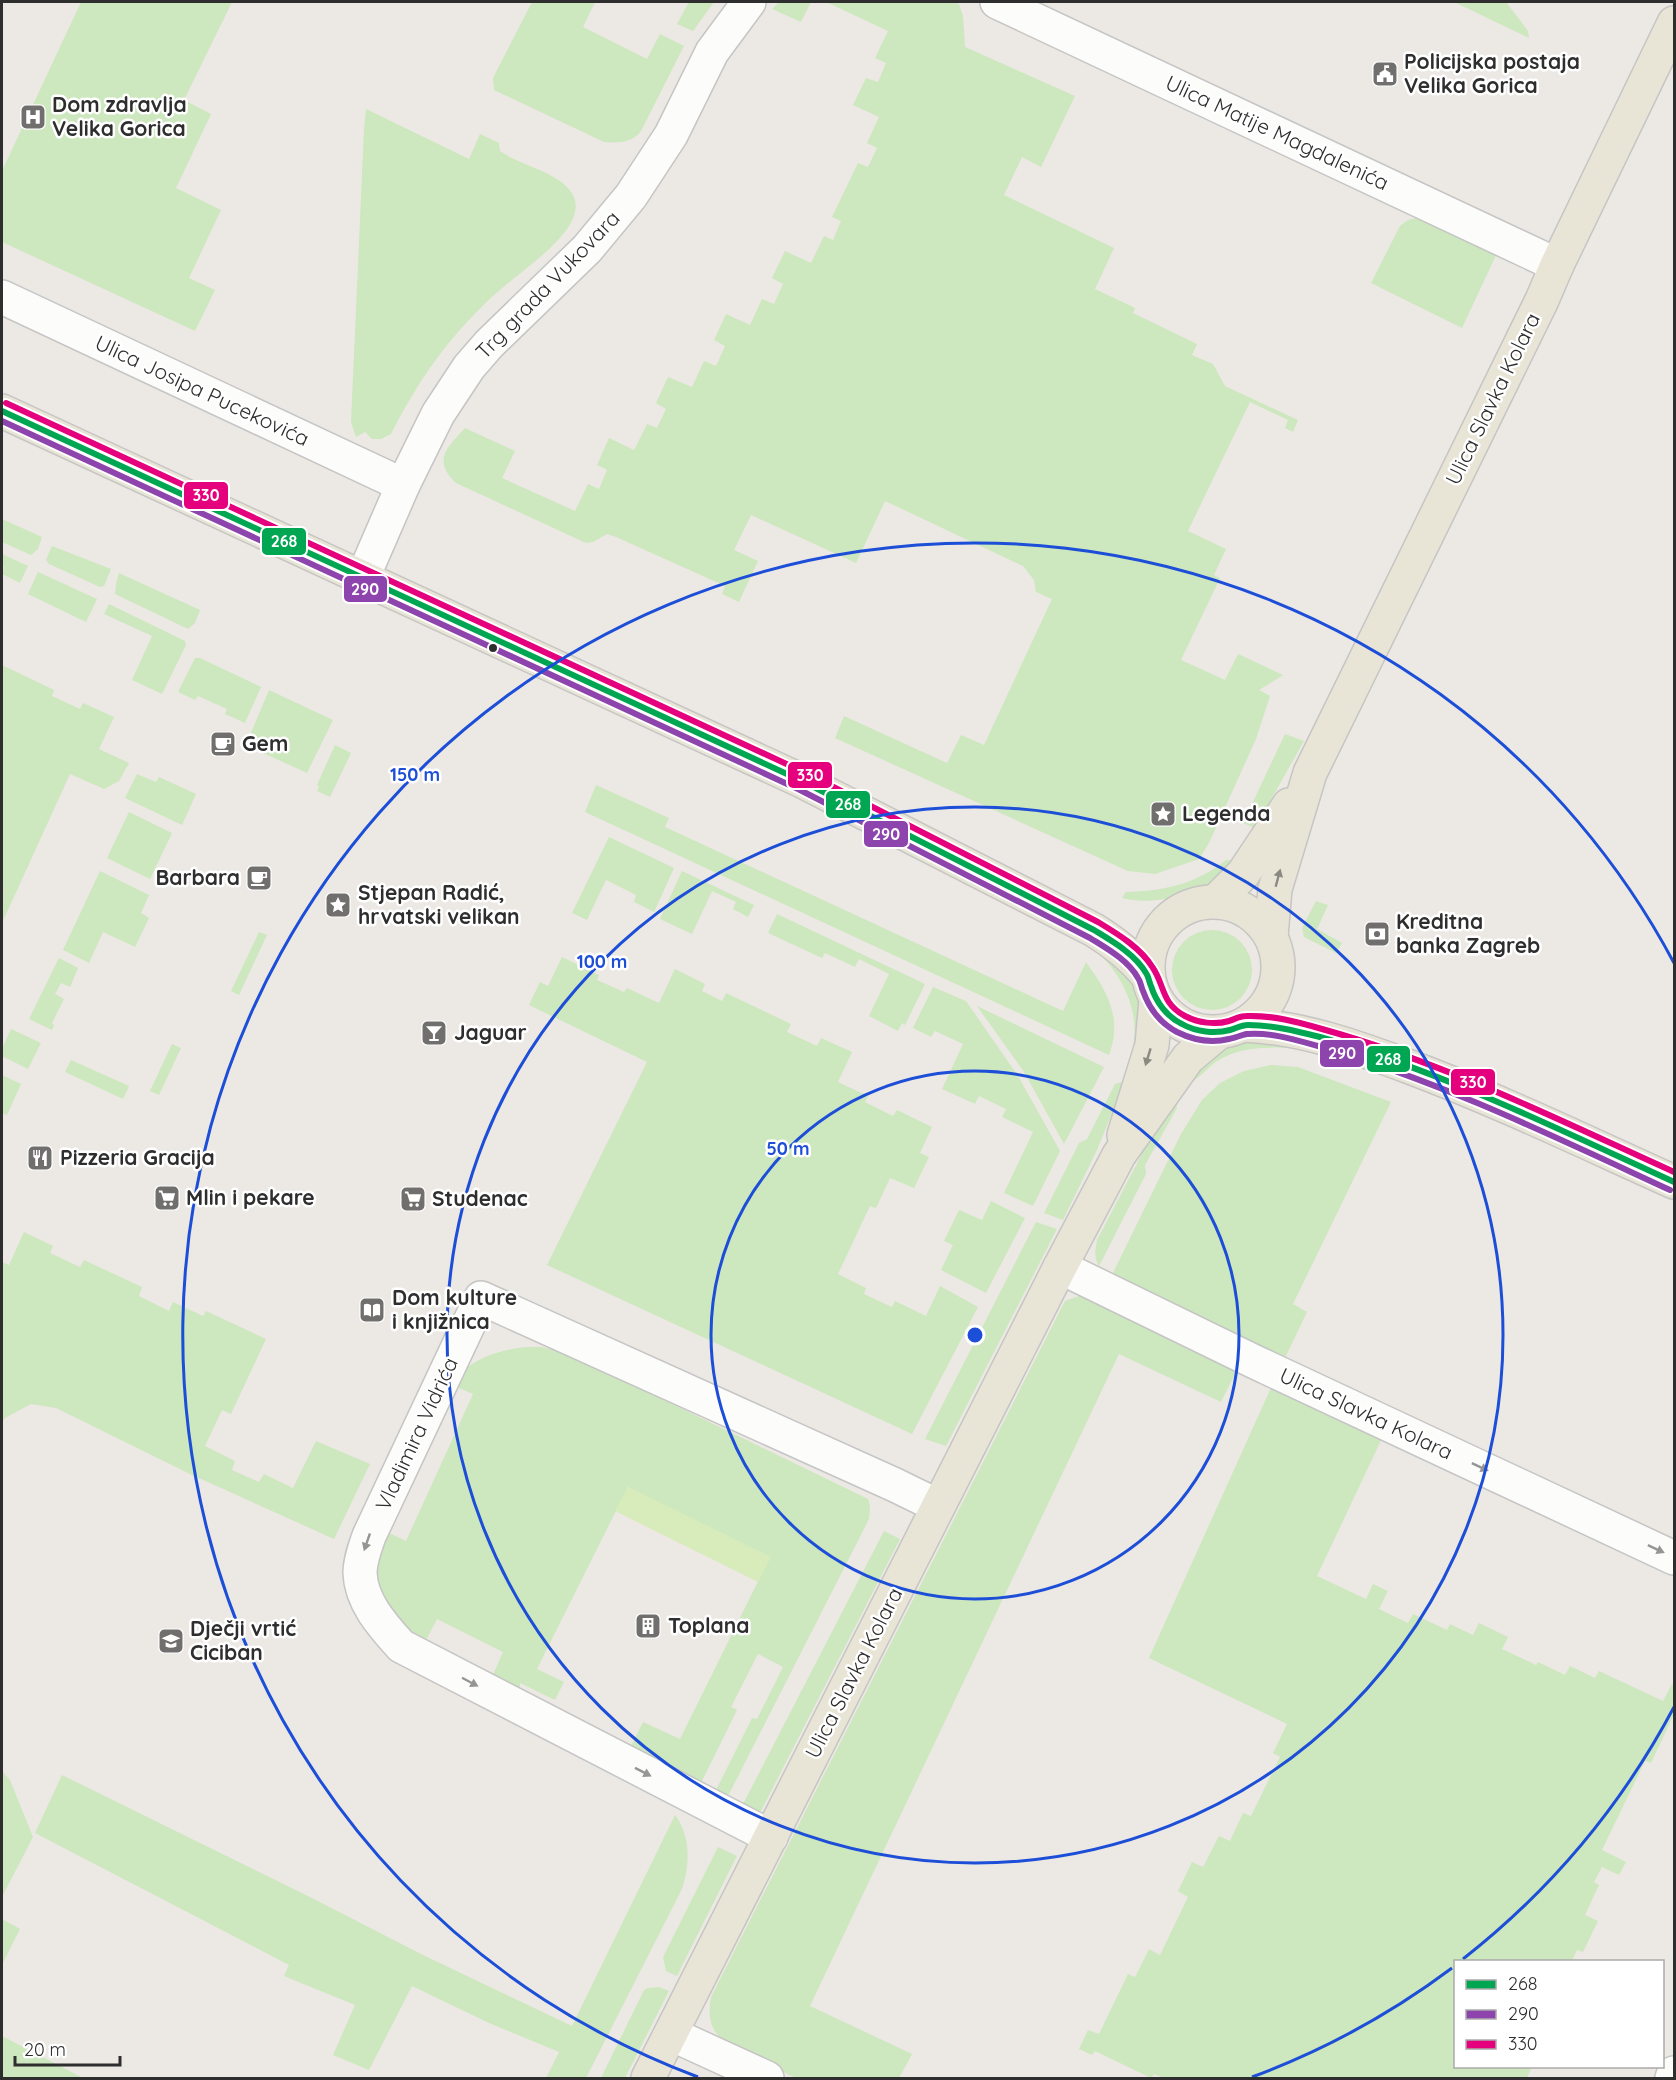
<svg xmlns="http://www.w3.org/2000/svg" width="1676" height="2080" font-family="Quicksand,sans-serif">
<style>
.green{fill:#cde7be}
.pitch{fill:#d7ebbb}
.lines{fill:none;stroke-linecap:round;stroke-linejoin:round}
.minor-casing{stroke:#c5c5c5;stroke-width:36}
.major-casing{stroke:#c6c5c4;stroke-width:36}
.minor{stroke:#fcfcfb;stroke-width:33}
.major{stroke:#e8e5d6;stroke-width:33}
.bus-1-casing{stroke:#fff;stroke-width:10}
.bus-2-casing{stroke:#fff;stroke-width:10}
.bus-3-casing{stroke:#fff;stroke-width:10}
.bus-1{stroke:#00a651;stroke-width:6}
.bus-2{stroke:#8e44ad;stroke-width:6}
.bus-3{stroke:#e5007d;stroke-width:6}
.oneway{fill:#8b8a82}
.oneway2{fill:#959594}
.ring{fill:none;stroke:#1d4ed8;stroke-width:3}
.bus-dot{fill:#2e2e2e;stroke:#fff;stroke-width:2}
.labels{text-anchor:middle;stroke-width:5;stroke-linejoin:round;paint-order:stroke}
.poi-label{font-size:21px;font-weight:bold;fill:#2e2e2e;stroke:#fff;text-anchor:start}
.street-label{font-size:21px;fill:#2e2e2e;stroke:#fff}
.centre{fill:#1d4ed8;stroke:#fff;stroke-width:3}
.ring-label{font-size:18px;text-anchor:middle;font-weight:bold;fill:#1d4ed8;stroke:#fff;stroke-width:5;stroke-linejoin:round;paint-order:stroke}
.line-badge{stroke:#fff;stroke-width:2}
.badge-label{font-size:16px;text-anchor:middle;font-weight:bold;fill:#fff}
</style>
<rect width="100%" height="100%" fill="#ece9e4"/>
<g class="green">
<polygon points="81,2 232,2 184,100 211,114 176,188 221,210 189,278 215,290 195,331 2,242 2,171"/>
<path d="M532,2H595L583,27L647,59L660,34L684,46L641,131C632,143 618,143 604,142L494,90L493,78Z"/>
<polygon points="689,2 714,2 693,31 677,24"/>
<polygon points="779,2 811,2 801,22 772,9"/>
<path d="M826,2H954L959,4L963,16L965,47L1075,96L1041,167L1022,157L1004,195L1114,248L1095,289L1135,308L1133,313L1197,344L1192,355L1213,364L1225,386L1298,420L1293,432L1285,428L1288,420L1250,402L1188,531L1226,549L1214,575L1220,578L1181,660L1225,680L1238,654L1283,675L1259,690L1270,696L1256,739L1209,843L1199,859L1155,874L1128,871L835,738L844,716L947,763L961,735L984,745L1052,599L1036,592L1034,580L1023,566L885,501L856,563L751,515L734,550L758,561L739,602L722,594L725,586L616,537L607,534L593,542L586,543L456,483C432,460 447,448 465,428L515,451L502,478L575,511L588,484L599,489L607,470L597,465L609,438L634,450L647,424L657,428L666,409L656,403L668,377L692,387L704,361L716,366L725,346L714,340L726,314L750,325L762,299L774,304L783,284L772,278L785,251L811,263L824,236L833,240L841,221L832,217L858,163L868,167L877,148L867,143L879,117L853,105L866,78L878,82L886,63L875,58L888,31Z"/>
<polygon points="1454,2 1506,2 1528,31 1529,38"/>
<path d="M366,109L469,159L480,134L499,143L500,151C521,166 561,172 573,195C579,207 574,219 567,229C548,255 517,274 493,296C448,338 419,379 391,434L381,439H372L365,432L356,437L351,422L364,130Z"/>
<polygon points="1421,217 1498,251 1462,328 1371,283 1400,226 1408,220"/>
<polygon points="2,519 42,537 38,549 31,555 2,542"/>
<polygon points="52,546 111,569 104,586 100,587 49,564 46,560"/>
<polygon points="2,554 28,566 20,583 2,574 4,567 2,565"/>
<polygon points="38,572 97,599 86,622 28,594"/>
<polygon points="119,573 200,610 195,623 188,629 115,594 116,584"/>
<polygon points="109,604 185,641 186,645 162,694 132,680 152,636 104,614"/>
<polygon points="195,658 200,658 261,687 245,723 225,714 227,709 198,696 195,700 178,692"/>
<polygon points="2,665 54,690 52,696 80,709 83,703 114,717 99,749 129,763 119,781 104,789 70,774 2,923"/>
<polygon points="269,690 333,720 307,773 246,745"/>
<polygon points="1285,734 1304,741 1255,828 1243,823"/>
<polygon points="335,745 351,753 330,797 317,791 319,787 317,785"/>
<polygon points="137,774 156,782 159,777 196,794 182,825 125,798"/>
<path d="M596,785L669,818L665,827L1063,1011L1086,962C1107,991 1123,1018 1109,1055L585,812Z"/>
<polygon points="129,812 172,833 150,879 107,858"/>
<polygon points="609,837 674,868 654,912 634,902 636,895 606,880 587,920 572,913"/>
<path d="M1226,860H1235C1230,866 1225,873 1219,878C1195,896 1151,906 1122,898L1126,892C1164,891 1196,884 1226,860Z"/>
<polygon points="100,871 149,895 141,913 149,918 135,947 103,932 89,963 63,950"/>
<polygon points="682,871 754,905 748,917 733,909 736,902 712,891 692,934 660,919"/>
<polygon points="1316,901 1328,905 1317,929 1342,943 1336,953 1304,937 1302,928"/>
<polygon points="777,914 925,984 905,1025 902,1023 898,1031 869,1016 889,974 859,959 855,967 825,953 822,958 768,933"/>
<circle cx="1212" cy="970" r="40"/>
<polygon points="259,932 267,935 239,995 231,991"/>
<path d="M1099,953L1126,969L1134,987L1139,1005L1137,1050L1132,1052C1141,1013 1125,980 1099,953Z"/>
<polygon points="562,957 599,975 597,980 624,992 627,988 659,1003 675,969 705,984 702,991 722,1001 726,993 791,1024 787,1032 817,1046 821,1038 852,1052 838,1082 868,1096 865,1102 893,1116 897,1110 932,1127 920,1153 929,1157 914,1188 890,1178 876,1208 870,1206 838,1274 866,1288 864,1294 892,1307 895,1301 926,1316 940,1286 978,1307 912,1434 547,1265 647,1062 529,1005 540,982 548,986"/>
<polygon points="59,958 78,968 70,987 61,983 55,994 64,999 52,1023 54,1025 52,1030 29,1019"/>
<polygon points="933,987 966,1001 1018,1076 1060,1151 1033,1206 1004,1193 1033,1132 1002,1117 1006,1109 979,1096 975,1104 942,1089 963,1044 935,1031 931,1037 913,1028"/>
<polygon points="977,1006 1104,1067 1064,1144 1024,1072"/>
<polygon points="11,1029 41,1043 28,1069 2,1056 2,1049"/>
<path d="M1243,1039L1295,1048C1270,1047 1242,1046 1219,1060C1210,1065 1203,1075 1193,1081L1191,1074L1215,1049Z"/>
<polygon points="172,1044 181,1048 159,1095 150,1091"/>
<polygon points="71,1060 129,1086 123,1099 65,1072"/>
<polygon points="1271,1065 1298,1067 1391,1102 1293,1304 1307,1312 1284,1360 1110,1279 1181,1134 1202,1100 1220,1083 1244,1071"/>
<polygon points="2,1075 21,1084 7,1115 2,1113"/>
<polygon points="1125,1081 1097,1150 1063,1220 1044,1213 1079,1143 1087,1139 1115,1084"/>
<path d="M1176,1103L1177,1108L1145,1165L1146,1174L1099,1266C1094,1258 1095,1250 1097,1240L1156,1127Z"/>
<polygon points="991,1201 1025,1218 986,1293 941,1270 953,1245 944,1241 959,1210 982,1220"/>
<polygon points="1036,1222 1057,1229 946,1446 925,1439"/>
<polygon points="24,1232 53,1246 50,1253 80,1267 84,1260 142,1287 139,1296 169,1311 173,1302 203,1316 206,1311 266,1339 231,1414 222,1410 205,1446 235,1461 232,1470 259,1482 264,1474 293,1488 316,1441 370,1464 334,1539 190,1474 56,1408 31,1404 5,1418 2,1422 2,1262 9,1265"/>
<path d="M1079,1296L1088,1297L1239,1366L1221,1402L1119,1354L810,2006L912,2054L899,2078H796L729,2046C711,2031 707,2020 711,1997L1065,1301Z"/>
<path d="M525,1347H542L569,1354L868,1499L870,1506L869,1519L728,1796L716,1790L752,1718L757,1719L783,1667L758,1654L731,1707L737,1710L701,1783L630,1748L643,1722L680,1739L770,1557L628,1487L537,1669L564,1682L555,1700L520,1683V1693L492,1677L503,1652L437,1619L425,1642L409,1632L396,1619L375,1584V1567L383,1530L406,1541L473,1394L452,1385C468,1359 496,1351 525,1347Z"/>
<polygon points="1274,1381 1384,1434 1317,1576 1366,1599 1373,1584 1388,1591 1379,1609 1408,1623 1413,1614 1447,1630 1450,1624 1473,1635 1479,1623 1508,1637 1502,1649 1536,1665 1538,1662 1565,1675 1570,1666 1595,1678 1599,1671 1663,1701 1672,1684 1674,1686 1674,1714 1651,1763 1645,1761 1602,1850 1626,1862 1619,1875 1602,1867 1594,1882 1599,1885 1585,1915 1598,1921 1583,1952 1577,1950 1572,1961 1456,1962 1456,2066 1532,2067 1527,2078 1163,2078 1154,2074 1151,2078 1095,2051 1092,2055 1079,2049 1088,2030 1099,2034 1128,1974 1135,1977 1149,1949 1160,1955 1188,1897 1178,1891 1192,1862 1203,1867 1219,1836 1230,1841 1243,1813 1251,1816 1280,1757 1273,1753 1287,1724 1149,1658"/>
<polygon points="884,1531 900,1539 760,1813 743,1804"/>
<polygon points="2,1771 10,1780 33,1837 2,1897 2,1819 3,1812 2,1810"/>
<path d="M62,1775L312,1898L421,1954L572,2026L675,1815C691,1836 690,1865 682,1889L586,2078H546L559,2052L489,2023L412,1986L369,2070L333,2055L355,2005L284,1976L289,1965L35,1833Z"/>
<polygon points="718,1847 737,1856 677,1976 666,1971 663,1957"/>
<polygon points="2,1919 20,1929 2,1965"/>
<polygon points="659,1987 669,1991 625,2078 601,2078 644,1990 648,1988"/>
<polygon points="2,2036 83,2078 2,2078"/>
</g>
<polygon class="pitch" points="628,1487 771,1557 758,1582 615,1511"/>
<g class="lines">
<g class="minor-casing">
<g id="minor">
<polyline points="997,2 1557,265"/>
<polyline points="2,297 403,485"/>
<polyline points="363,577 403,485 438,414 469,367 489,344 587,249 631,196 671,135 712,52 749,2"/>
<polyline points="1060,1267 1255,1362 1674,1558"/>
<path d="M771,1837L401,1646C383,1626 361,1602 360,1573C360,1560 365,1548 369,1536L481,1298L895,1485L938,1506"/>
<polyline points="671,2034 767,2078"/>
<polyline points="1672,2078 1674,2073"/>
</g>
</g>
<g class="major-casing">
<g id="major">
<path d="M2,411L802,781L1094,930C1115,943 1132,956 1148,976"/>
<polyline points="1216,901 1243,874 1289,805"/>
<circle cx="1213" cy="967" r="65"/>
<polyline points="1271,936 1275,889 1310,773 1542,300 1557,265 1674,23"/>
<path d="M1243,1025C1301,1027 1356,1047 1410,1067C1500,1101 1587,1143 1674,1182"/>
<polyline points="1124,1135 1152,1045 1156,1000"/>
<polyline points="648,2078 1060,1267 1119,1155 1188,1058 1219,1032"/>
</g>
</g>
<use href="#minor" class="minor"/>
<use href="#major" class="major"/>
<g class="bus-1-casing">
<path id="bus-1" d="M2,411L802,781L1094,930C1112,941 1135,954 1146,973C1149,977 1149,982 1151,986C1156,1002 1167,1017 1182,1024C1196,1032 1215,1034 1230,1030C1237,1028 1241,1025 1248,1025C1272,1025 1296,1031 1320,1037C1443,1072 1558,1129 1674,1182"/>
</g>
<g class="bus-2-casing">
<path id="bus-2" d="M2,421L798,789L1090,938C1106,948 1128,960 1138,978C1141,982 1141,987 1143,991C1149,1008 1160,1023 1177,1032C1193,1040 1212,1043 1229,1039C1235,1038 1241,1035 1247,1034C1270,1032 1296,1040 1318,1046C1440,1081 1555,1137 1670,1190"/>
</g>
<g class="bus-3-casing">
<path id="bus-3" d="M6,403L806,773L1098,922C1118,934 1141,948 1153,968C1165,986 1161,1003 1185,1016C1198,1023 1215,1025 1229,1021C1235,1019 1240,1016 1246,1016C1272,1015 1298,1022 1322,1029C1445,1063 1559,1120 1674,1172"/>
</g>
<use href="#bus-1" class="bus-1"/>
<use href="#bus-2" class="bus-2"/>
<use href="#bus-3" class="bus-3"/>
</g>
<defs><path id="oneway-solid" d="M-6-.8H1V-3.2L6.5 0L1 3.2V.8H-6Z" transform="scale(1.5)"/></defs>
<g class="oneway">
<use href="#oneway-solid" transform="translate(1278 878) rotate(-75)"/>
<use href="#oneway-solid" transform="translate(1148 1057) rotate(107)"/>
</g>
<g class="oneway2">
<use href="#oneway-solid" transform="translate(1480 1467) rotate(25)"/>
<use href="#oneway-solid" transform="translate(367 1542) rotate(109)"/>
<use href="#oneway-solid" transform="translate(1656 1549) rotate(25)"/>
<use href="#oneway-solid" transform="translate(470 1682) rotate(28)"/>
<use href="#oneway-solid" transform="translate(643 1772) rotate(27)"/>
</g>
<g class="ring">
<circle cx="975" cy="1335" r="264"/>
<circle cx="975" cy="1335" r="528"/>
<path d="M1674 1707A792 792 0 0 1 1463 1959M1452 1968A792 792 0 0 1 1252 2077M698 2077A792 792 0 1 1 1674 963"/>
</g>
<defs>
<g id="civic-square" transform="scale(1.35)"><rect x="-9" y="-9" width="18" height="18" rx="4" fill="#706f6e" stroke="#fff"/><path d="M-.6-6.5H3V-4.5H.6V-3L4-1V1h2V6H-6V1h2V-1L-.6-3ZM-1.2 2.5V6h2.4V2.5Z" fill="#fff"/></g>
<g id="hospital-square" transform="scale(1.35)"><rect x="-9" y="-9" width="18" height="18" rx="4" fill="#706f6e" stroke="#fff"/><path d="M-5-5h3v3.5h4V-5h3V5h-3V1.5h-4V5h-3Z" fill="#fff"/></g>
<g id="cafe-square" transform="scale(1.35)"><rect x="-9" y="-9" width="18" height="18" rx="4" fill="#706f6e" stroke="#fff"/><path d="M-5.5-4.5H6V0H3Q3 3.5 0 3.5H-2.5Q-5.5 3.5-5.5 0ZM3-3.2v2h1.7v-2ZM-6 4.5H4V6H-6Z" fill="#fff"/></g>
<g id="sight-square" transform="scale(1.35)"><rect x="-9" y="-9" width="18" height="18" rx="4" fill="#706f6e" stroke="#fff"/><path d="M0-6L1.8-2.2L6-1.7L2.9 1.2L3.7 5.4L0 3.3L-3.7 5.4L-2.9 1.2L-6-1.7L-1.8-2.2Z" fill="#fff"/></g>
<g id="bank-square" transform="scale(1.35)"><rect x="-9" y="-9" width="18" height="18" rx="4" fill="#706f6e" stroke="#fff"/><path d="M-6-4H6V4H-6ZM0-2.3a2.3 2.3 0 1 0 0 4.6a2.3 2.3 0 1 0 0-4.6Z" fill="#fff"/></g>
<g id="bar-square" transform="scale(1.35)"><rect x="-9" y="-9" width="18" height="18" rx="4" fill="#706f6e" stroke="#fff"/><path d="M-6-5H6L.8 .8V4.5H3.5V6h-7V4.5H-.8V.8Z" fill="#fff"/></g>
<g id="restaurant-square" transform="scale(1.35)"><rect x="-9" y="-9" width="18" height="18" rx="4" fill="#706f6e" stroke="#fff"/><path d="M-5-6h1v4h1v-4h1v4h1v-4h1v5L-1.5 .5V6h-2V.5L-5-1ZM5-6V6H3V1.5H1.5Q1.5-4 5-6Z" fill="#fff"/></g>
<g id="supermarket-square" transform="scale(1.35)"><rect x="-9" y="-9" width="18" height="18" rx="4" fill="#706f6e" stroke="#fff"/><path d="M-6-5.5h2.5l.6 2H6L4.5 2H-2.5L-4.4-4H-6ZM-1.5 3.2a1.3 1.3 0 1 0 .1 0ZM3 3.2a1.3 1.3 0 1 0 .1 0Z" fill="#fff"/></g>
<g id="library-square" transform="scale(1.35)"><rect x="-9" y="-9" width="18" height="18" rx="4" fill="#706f6e" stroke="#fff"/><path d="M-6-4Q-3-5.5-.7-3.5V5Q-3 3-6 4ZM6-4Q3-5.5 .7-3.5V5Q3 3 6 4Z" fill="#fff"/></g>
<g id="building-square" transform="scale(1.35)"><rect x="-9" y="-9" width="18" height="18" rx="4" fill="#706f6e" stroke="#fff"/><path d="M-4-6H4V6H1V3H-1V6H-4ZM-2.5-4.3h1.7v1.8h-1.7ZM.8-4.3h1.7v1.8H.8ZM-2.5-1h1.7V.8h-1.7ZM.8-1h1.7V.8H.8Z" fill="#fff"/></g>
<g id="school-square" transform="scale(1.35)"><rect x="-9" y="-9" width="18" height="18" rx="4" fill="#706f6e" stroke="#fff"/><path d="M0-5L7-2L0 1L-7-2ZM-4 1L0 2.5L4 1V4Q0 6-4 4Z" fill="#fff"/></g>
</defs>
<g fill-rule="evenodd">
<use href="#civic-square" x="1385" y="74"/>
<use href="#hospital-square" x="33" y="117"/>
<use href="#cafe-square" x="223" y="744"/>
<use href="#sight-square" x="1163" y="814"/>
<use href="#cafe-square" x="259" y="878"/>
<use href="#sight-square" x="338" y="905"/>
<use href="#bank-square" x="1377" y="934"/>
<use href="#bar-square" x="434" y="1033"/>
<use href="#restaurant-square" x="40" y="1158"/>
<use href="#supermarket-square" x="167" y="1198"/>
<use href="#supermarket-square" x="413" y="1199"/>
<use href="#library-square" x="372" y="1310"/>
<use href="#building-square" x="648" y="1626"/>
<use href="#school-square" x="171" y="1641"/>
</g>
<circle class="bus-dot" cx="493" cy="648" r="5"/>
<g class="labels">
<g class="poi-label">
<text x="1404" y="69">Policijska postaja<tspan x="1404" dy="24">Velika Gorica</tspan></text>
<text x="52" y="112">Dom zdravlja<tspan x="52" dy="24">Velika Gorica</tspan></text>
<text x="242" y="751">Gem</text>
<text x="1182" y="821">Legenda</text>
<text x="240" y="885" text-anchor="end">Barbara</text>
<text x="358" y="900">Stjepan Radić,<tspan x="358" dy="24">hrvatski velikan</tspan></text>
<text x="1396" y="929">Kreditna<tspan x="1396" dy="24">banka Zagreb</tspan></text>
<text x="454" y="1040">Jaguar</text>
<text x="60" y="1165">Pizzeria Gracija</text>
<text x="186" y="1205">Mlin i pekare</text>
<text x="432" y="1206">Studenac</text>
<text x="392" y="1305">Dom kulture<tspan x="392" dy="24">i knjižnica</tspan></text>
<text x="668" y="1633">Toplana</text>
<text x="190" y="1636">Dječji vrtić<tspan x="190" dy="24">Ciciban</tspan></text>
</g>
<g class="street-label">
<text transform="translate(1277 133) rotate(25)" y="7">Ulica Matije Magdalenića</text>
<text transform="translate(548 285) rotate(-46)" y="7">Trg grada Vukovara</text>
<text transform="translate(202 391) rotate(25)" y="7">Ulica Josipa Pucekovića</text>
<text transform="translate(1493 399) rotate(-64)" y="7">Ulica Slavka Kolara</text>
<text transform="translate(1366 1414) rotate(25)" y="7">Ulica Slavka Kolara</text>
<text transform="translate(417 1434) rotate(-65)" y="7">Vladimira Vidrića</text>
<text transform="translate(854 1673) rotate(-63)" y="7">Ulica Slavka Kolara</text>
</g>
</g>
<circle cx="975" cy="1335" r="9" class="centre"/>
<g class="ring-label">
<text x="415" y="781">150 m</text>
<text x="602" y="968">100 m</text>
<text x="788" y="1155">50 m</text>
</g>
<g class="line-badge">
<rect x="183" y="481" width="46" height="29" rx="6" fill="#e5007d"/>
<rect x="261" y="527" width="46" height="29" rx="6" fill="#00a651"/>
<rect x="343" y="575" width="45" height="28" rx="6" fill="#8e44ad"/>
<rect x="787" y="761" width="46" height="28" rx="6" fill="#e5007d"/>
<rect x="825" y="790" width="46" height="29" rx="6" fill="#00a651"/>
<rect x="863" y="820" width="46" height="28" rx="6" fill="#8e44ad"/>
<rect x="1319" y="1039" width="46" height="29" rx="6" fill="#8e44ad"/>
<rect x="1366" y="1045" width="45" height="28" rx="6" fill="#00a651"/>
<rect x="1450" y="1068" width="46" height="28" rx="6" fill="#e5007d"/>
</g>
<g class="badge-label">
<text x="206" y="501">330</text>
<text x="284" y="547">268</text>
<text x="365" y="595">290</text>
<text x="810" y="781">330</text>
<text x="848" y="810">268</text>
<text x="886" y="840">290</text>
<text x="1342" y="1059">290</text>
<text x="1388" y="1065">268</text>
<text x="1473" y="1088">330</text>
</g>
<rect width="1676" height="2080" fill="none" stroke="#2e2e2e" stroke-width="6"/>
<rect x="1454" y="1960" width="210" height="108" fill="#ffffff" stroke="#ababab" stroke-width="1.5"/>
<rect x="1466" y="1980" width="30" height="9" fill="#00a651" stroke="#ababab" stroke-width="1.5"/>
<text x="1508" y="1990" font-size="18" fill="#2e2e2e">268</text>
<rect x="1466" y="2010" width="30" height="9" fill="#8e44ad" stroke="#ababab" stroke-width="1.5"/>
<text x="1508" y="2020" font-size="18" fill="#2e2e2e">290</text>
<rect x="1466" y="2040" width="30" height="9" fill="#e5007d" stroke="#ababab" stroke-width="1.5"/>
<text x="1508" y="2050" font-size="18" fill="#2e2e2e">330</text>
<path d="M15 2056v9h105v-9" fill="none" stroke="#2e2e2e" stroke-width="3"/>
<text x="24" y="2056" font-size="18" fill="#2e2e2e" stroke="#ffffff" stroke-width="4.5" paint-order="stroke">20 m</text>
</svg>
